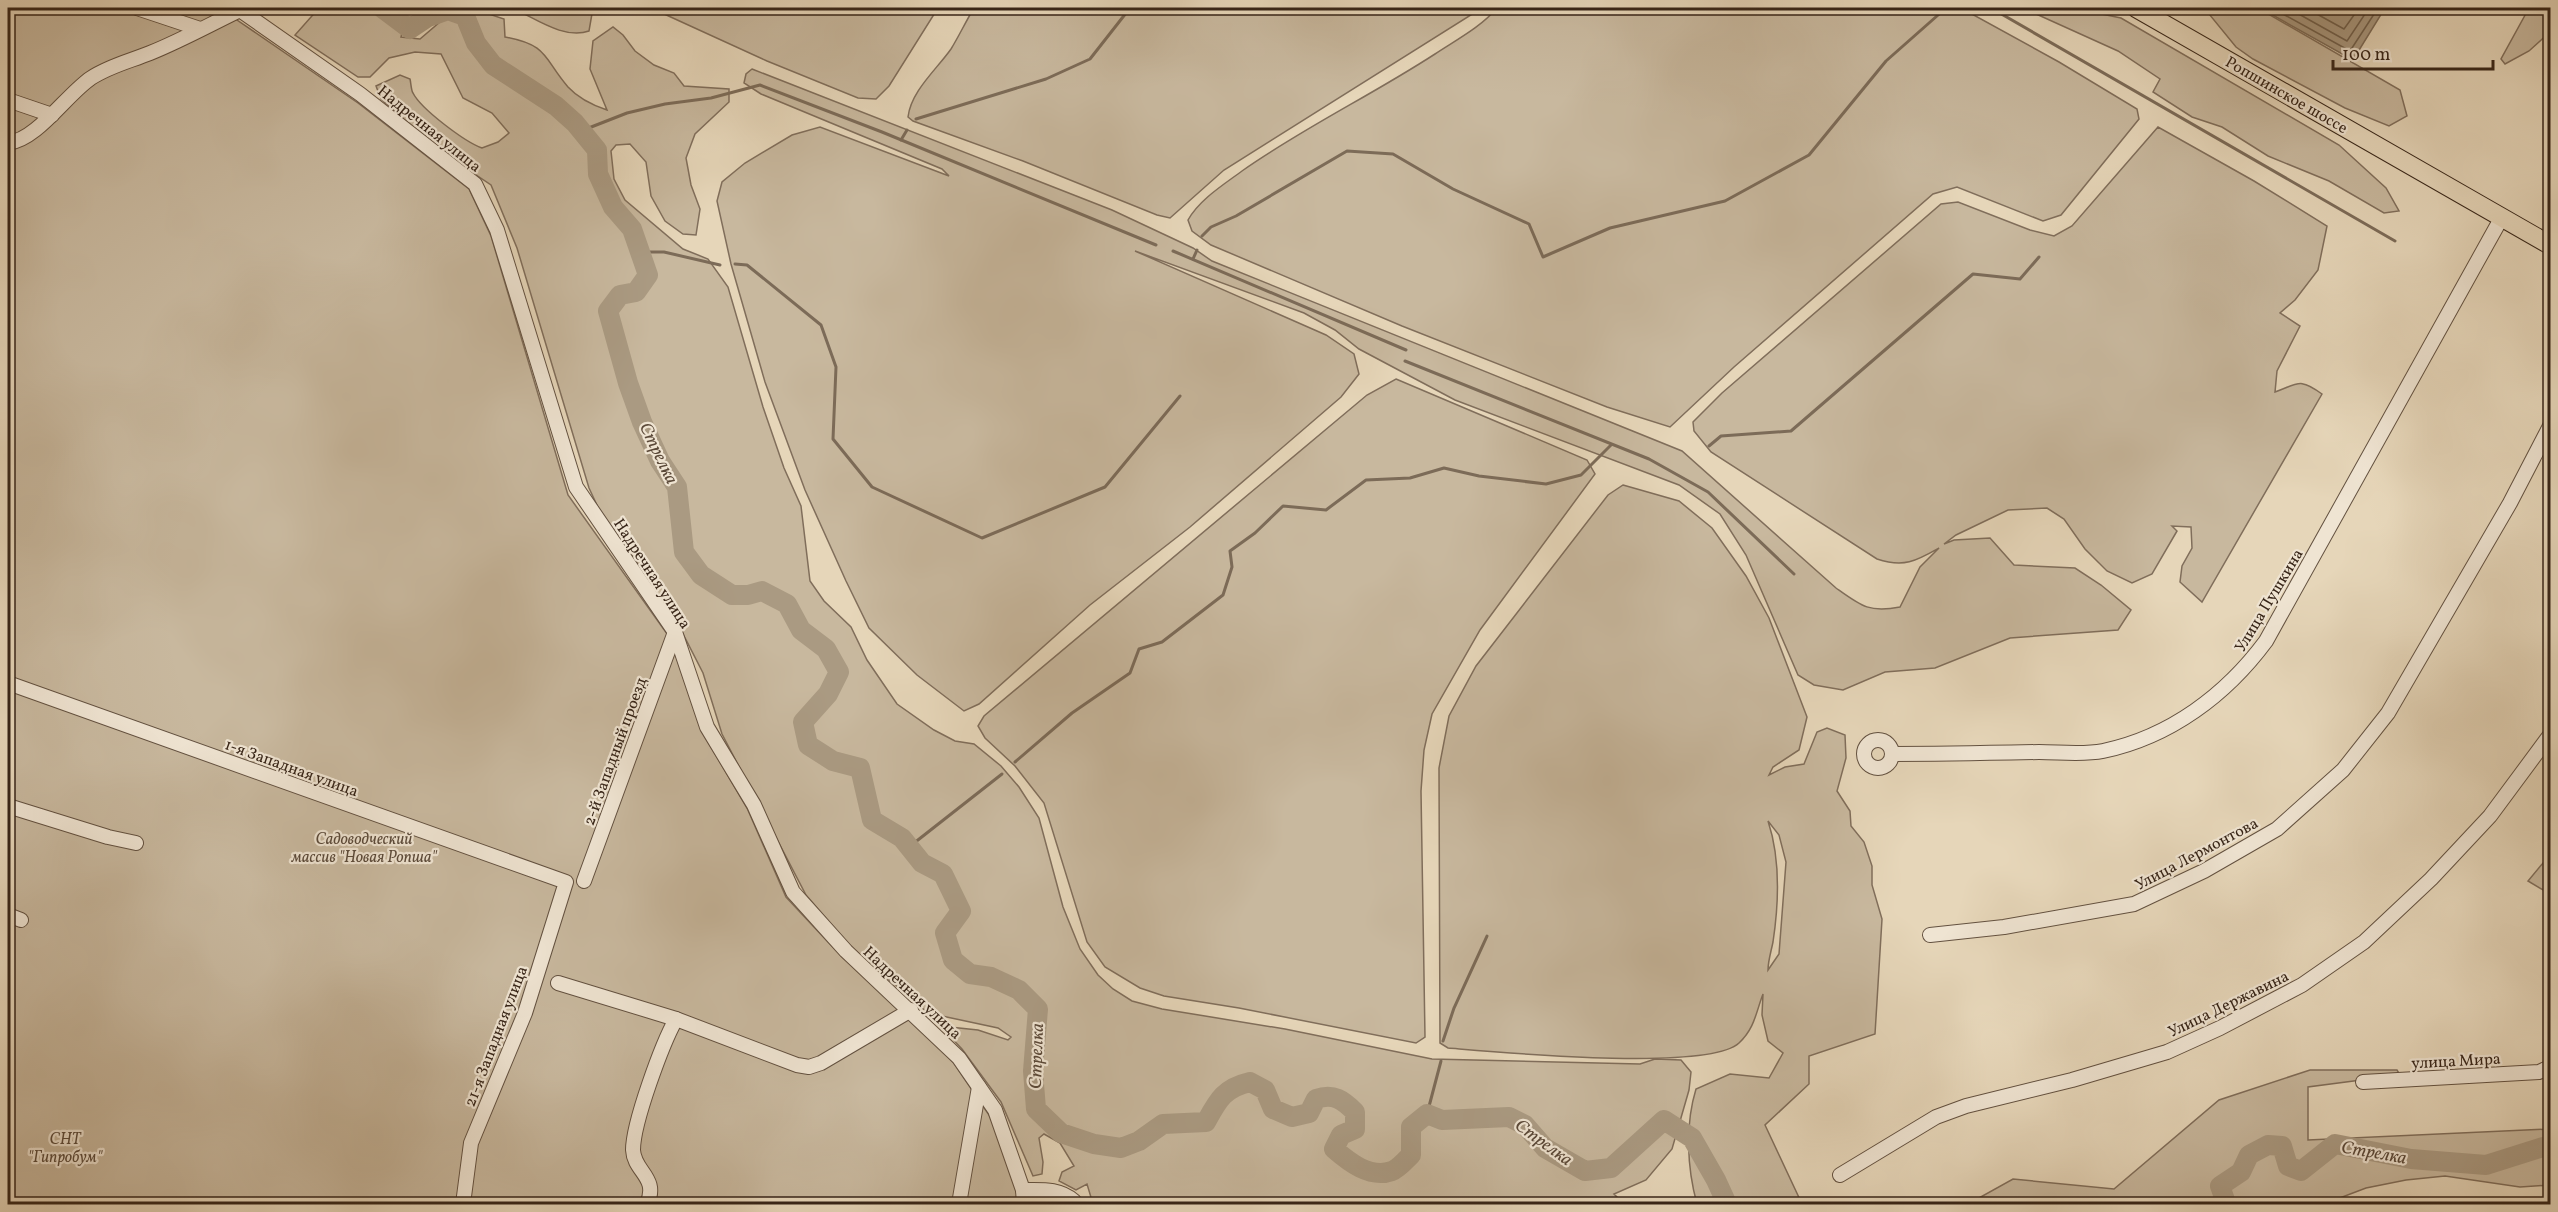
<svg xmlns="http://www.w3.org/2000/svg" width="2558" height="1212" font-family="Vollkorn,serif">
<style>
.green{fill:#c8b89e;stroke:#806e5b;stroke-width:1.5;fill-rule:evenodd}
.water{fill:#aa9a82;stroke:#7c6b58;stroke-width:1.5}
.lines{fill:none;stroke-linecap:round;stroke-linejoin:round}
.shore{stroke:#70604d;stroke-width:1.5}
.stream{stroke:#7c6b58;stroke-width:3}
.river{stroke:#aa9a82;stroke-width:20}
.minor-casing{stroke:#635140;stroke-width:16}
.major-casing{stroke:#372518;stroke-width:20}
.minor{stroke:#efe4d2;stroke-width:14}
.major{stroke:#e6d6b9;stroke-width:18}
.labels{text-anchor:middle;stroke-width:4.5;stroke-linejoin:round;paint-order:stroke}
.street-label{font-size:16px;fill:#372518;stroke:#efe4d2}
.park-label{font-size:16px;font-style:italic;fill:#5b4a3a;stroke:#efe4d2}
.water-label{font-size:18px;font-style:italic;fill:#5a4838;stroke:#efe4d2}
</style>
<rect width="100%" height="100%" fill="#e6d6b9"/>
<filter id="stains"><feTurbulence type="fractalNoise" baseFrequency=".00333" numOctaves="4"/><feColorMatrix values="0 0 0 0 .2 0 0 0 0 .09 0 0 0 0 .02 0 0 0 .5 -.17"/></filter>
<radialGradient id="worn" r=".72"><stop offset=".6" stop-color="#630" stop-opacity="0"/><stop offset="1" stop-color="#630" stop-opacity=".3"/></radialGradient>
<g class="green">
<polygon points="8,8 229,8 237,20 358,103 469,189 491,236 568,495 670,638 701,730 747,808 786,897 841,956 920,1027 953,1062 989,1115 1021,1181 1066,1202 1066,1204 8,1204"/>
<path d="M319,8H421L418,14L405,20L401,37L420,39L447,16L477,10L504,19L505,37C549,45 543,58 568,87C579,99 592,105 607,110L590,69L593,41L613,27L623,35L635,51L654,65L674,73L684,86L729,89V102L695,134L686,158L691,185L700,209L696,235L683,234L665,221L651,196L646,162L630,144L616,145L611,151L614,179L625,200L683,249L708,259L728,287L763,407L784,468L801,506L810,581L824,601L851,627L867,660L897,704L934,730L955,741L974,744L1001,766L1019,787L1039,818L1063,907L1080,949L1098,975L1113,989L1132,1001L1162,1009L1285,1029L1432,1059L1640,1064L1655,1059L1681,1060L1691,1072L1689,1090L1672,1149L1646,1180L1614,1194L1624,1204H1093L1087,1184L1076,1190L1059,1181L1062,1172L1074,1166L1060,1143L1044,1134L1039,1138L1043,1162L1042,1174L1033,1176L1001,1102L962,1049L940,1026L978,1030L1008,1040L1011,1037L998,1028L928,1013L851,947L806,895L722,734L703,673L683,634L635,560L602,516L589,488L517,248L491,185L439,150L381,99L376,86L400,75L410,79C411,83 411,90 413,93C421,109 465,142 482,148L498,142L509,133L492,113L463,98L441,54L415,52L389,58L370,77H358L295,35Z"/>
<path d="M512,8H593L589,31C564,40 535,18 512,8Z"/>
<polygon points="651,8 938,8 889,86 876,99 858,98 767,61"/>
<path d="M974,8H1482L1224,170L1170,218L1157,215L1023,161L913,121L908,117C911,91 937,69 951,49C959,36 966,21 974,8Z"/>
<path d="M1497,8H1961L2059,62L2137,109L2139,119L2061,215L2043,221L1957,187L1933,194L1734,367L1670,427L1607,407L1402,326L1211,245L1192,231L1188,220C1199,200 1223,185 1242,171C1303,128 1372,95 1435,54C1456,40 1481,27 1497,8Z"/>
<polygon points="2023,8 2084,8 2092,12 2121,18 2339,145 2386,188 2399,211 2384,213 2329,181 2268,156 2222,127 2192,117 2153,92 2160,79 2118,51"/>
<polygon points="2207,8 2258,8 2400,90 2407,116 2389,126 2345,108 2253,59 2236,47 2209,14"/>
<polygon points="2529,8 2550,8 2550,32 2529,51 2505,64 2501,59"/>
<path d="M752,69L1112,210L1193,248L1212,261L1682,451L1836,588C1861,606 1869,613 1900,607L1920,567L1939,548C1916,561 1904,568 1877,559L1711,452L1694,431L1693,422L1722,393L1941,204L1958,202L2030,230L2054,236L2072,226L2158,127L2254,181L2327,226L2318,270L2295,300L2280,313L2300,326L2277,371L2275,392C2298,384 2299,377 2322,394L2202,602L2180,582L2182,566L2192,548L2191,527L2172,526L2177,531L2152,574L2132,583L2107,571L2085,549L2064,519L2047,508L2008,510L1956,535L1944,544L1954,540L1990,538L2014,565L2075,568L2101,585L2131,610L2118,630L2010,638L1935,668L1885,672L1843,690L1814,685L1798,675L1746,555L1720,514L1679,485L1455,400L1359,349L1335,330L1304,313L1135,251L1326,335L1354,354L1359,374L1341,397L1190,527L1090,605L979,704L964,711L917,675L869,628L846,581L805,490L765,382L731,264L717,201L722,182L745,163L792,135L820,127L949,176L942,169L761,94L744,83L746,74Z"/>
<polygon points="1396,379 1587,460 1595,474 1480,630 1432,714 1424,750 1421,791 1425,1037 1416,1043 1239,1008 1164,996 1140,988 1105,967 1087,942 1044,803 1015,766 985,738 978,726 984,716 1367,395"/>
<path d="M1623,485L1679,501L1712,528L1746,576L1769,618L1807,717L1799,750L1773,767L1769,775L1785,767L1804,764L1817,732L1827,728L1845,735L1846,758L1837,791L1850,811L1851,826L1864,842L1872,866V885L1882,919L1875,1034L1809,1056V1084L1765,1125L1802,1204H1697C1687,1168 1685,1125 1696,1089L1730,1074L1769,1078L1783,1053L1768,1041L1762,1015L1763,994C1756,1012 1755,1028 1739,1043C1708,1072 1497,1052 1448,1048L1440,1043L1439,768L1449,716L1476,666L1608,495ZM1768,821L1779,835L1786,862L1779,954L1768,970C1768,961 1771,952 1773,942C1779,902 1781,860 1768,821Z"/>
<polygon points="2543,863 2550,865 2550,894 2528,881"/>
<polygon points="2310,1070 2397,1070 2400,1075 2308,1087 2308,1140 2550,1129 2550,1185 2520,1187 2445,1176 2406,1180 2366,1188 2324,1204 1968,1204 2013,1179 2114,1189 2219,1100"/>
</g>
<polygon class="water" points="2260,8 2385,8 2353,60"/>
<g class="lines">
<g class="shore">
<polyline points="2272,8 2350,51 2378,8"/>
<polyline points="2288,8 2347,41 2369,8"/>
<polyline points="2306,8 2344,29 2359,8"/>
</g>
<g class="stream">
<polyline points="1991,8 2395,241"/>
<polyline points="916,119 1046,79 1090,59 1130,8"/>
<polyline points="581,131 627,113 665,104 711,98 760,85 882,132 1156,245"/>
<polyline points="901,140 907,130"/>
<polyline points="1202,236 1211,227 1236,216 1347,151 1393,154 1453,189 1529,224 1543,257 1610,228 1725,201 1809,155 1886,61 1946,8"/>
<polyline points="1173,251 1406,350"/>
<polyline points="642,252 664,252 720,265"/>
<polyline points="1193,259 1197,250"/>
<polyline points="735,264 747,265 821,325 836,367 833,439 872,487 982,538 1105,487 1180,396"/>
<polyline points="1405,361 1649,459 1708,492 1794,574"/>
<polyline points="1709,446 1721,436 1791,431 1973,274 2020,279 2039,257"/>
<polyline points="1015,762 1072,713 1130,673 1139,649 1162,642 1223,595 1232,567 1230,551 1255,533 1283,506 1326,510 1366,480 1410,478 1444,468 1479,476 1546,484 1581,475 1611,445"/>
<polyline points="909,847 1002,774"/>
<polyline points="1443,1041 1454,1008 1487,936"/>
<polyline points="1427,1114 1441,1061"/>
</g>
<g class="river">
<path d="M382,8L410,29L428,17L448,10L465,16L476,43L493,65L556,106L575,123L597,150L598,174L613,207L632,229L648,275L636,292L620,295L608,311L628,383L642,422L660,461L677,487L684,552L701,575L732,595H748L762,591L787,604L801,630L826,649L839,672L828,694L803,722L808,745L833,761L860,768L872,820L902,838L922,863L943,874L961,911L945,933L953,960L970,974L991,977L1019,990L1038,1009L1033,1071L1036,1109L1061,1133L1094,1144L1121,1148L1139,1141L1163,1124L1206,1122C1218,1100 1224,1088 1250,1082L1265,1090L1273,1109L1292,1117L1309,1113L1316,1099C1334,1093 1343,1100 1355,1112V1129L1341,1135L1334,1149C1349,1162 1370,1179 1392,1171C1398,1169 1406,1160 1411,1155V1127L1427,1114L1442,1120L1509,1117L1525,1125L1545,1148L1585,1171L1611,1168L1664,1120L1692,1138L1716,1180L1727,1204"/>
<polyline points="2224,1204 2225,1200 2220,1186 2241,1172 2249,1155 2268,1145 2282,1146 2288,1166 2301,1171 2335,1144 2411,1159 2486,1165 2543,1147 2550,1147"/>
</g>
<g class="minor-casing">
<g id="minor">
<polyline points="137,8 200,29"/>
<polyline points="237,8 360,94 475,184 497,230 576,487 675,632 707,727 754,805 793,892 846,951 959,1058 995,1110 1023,1190 1024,1204"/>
<polyline points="8,100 52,115"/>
<path d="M8,143C37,140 66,95 91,78C109,66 130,61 150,53C180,41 209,25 238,11"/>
<polyline points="8,683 566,882 525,1013 471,1143 463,1204"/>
<circle cx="1878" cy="754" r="14"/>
<path d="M1893,754C1941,754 1990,753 2039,752C2059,752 2083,755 2103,751C2170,737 2226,695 2266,641L2502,217"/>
<polyline points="8,806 108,837 136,843"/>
<polyline points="584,881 675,632"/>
<polyline points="8,915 21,920"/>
<polyline points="1930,935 2004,927 2134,904 2204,871 2277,829 2343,770 2388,713 2510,503 2550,426"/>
<polyline points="558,983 676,1019"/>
<polyline points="2363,1082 2539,1072 2550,1067"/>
<polyline points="1840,1175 1936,1117 1966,1106 2072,1080 2167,1052 2220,1028 2302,985 2364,942 2431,879 2490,816 2550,735"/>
<path d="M1023,1190C1042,1190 1059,1188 1074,1201L1075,1204"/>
<path d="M647,1204C659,1177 634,1172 633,1150C633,1123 662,1044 676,1019L797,1065L809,1067L821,1063L911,1010"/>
<polyline points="959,1204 979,1087"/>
</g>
</g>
<g class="major-casing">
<polyline id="major" points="2136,8 2550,245"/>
</g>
<use href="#minor" class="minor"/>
<use href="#major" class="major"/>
</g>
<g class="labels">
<g class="street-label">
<text transform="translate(2287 94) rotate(30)" y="6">Ропшинское шоссе</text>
<text transform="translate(430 128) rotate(39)" y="6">Надречная улица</text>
<text transform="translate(653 573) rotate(57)" y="6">Надречная улица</text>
<text transform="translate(2268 600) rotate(-59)" y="6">Улица Пушкина</text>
<text transform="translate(614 751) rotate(-70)" y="6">2-й Западный проезд</text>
<text transform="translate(292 767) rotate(20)" y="6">1-я Западная улица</text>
<text transform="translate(2196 853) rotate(-28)" y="6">Улица Лермонтова</text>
<text transform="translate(913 992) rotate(43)" y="6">Надречная улица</text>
<text transform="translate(2228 1003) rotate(-26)" y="6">Улица Державина</text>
<text transform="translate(495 1036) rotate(-69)" y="6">21-я Западная улица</text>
<text transform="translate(2456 1060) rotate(-3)" y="6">улица Мира</text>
</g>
<g class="park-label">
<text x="364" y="844">Садоводческий<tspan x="364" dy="18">массив "Новая Ропша"</tspan></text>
<text x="65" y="1144">СНТ<tspan x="65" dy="18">"Гипробум"</tspan></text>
</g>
<g class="water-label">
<text transform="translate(659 453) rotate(64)" y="6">Стрелка</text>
<text transform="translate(1036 1056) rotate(-88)" y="6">Стрелка</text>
<text transform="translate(1544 1142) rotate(36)" y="6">Стрелка</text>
<text transform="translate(2374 1152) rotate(10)" y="6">Стрелка</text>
</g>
</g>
<rect width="2558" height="1212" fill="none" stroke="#e6d6b9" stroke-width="30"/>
<rect x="9" y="9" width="2540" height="1194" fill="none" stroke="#372518" stroke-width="3"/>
<rect x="15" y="15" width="2528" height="1182" fill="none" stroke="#372518" stroke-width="1.5"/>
<path d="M2333 60v9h160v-9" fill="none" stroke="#372518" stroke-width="3"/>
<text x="2342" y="60" font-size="18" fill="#372518" stroke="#efe4d2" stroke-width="4.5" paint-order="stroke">100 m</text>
<rect width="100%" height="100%" filter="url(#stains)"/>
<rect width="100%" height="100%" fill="url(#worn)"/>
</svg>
